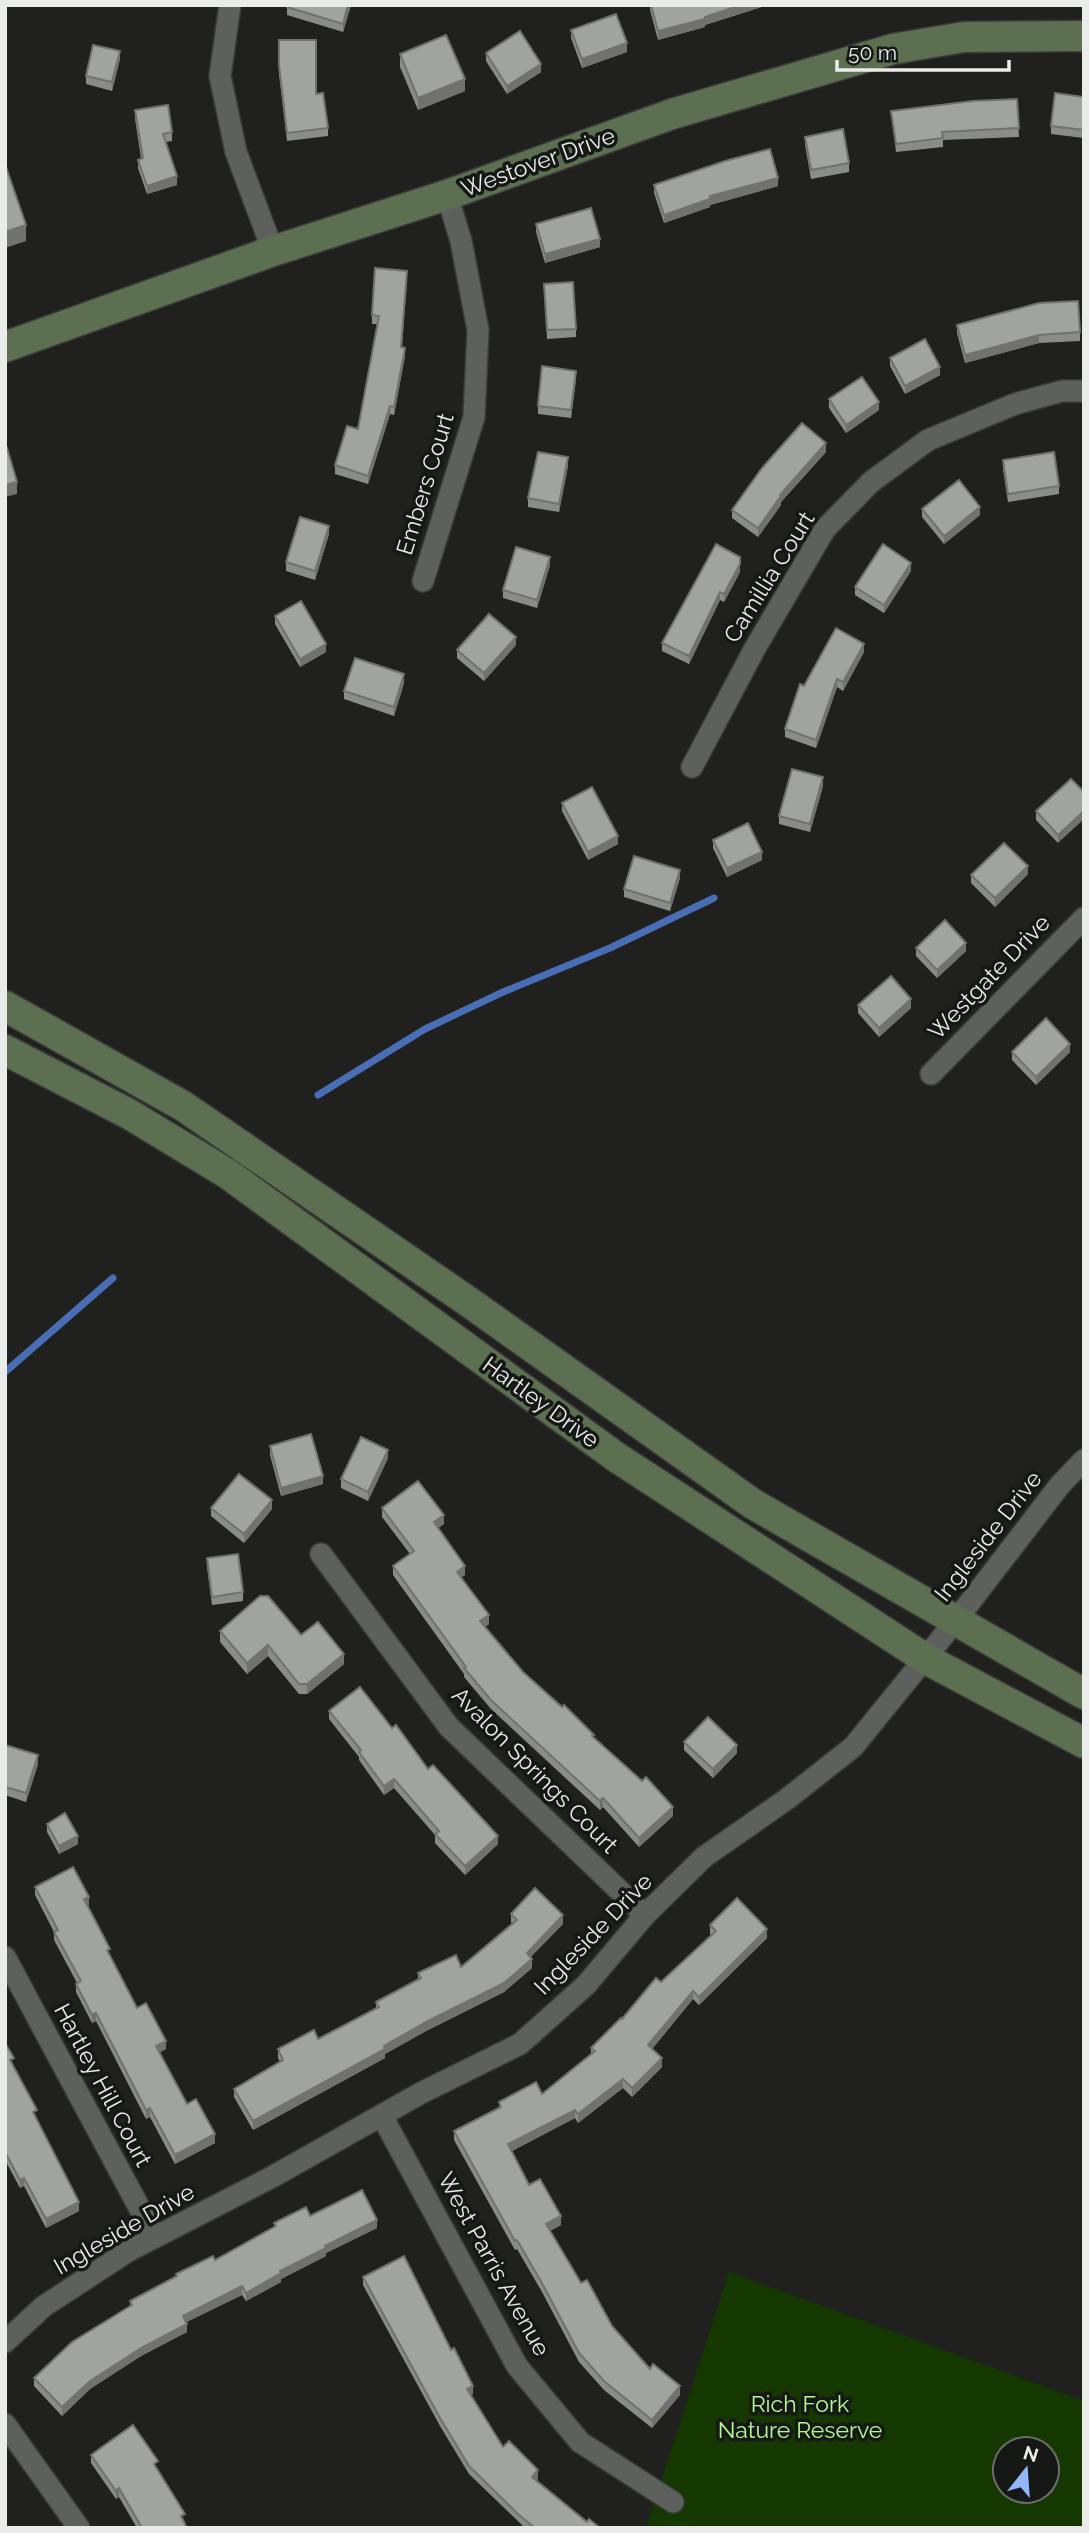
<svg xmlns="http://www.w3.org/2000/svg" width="1089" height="2533" font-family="Raleway,sans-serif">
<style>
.green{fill:#143800;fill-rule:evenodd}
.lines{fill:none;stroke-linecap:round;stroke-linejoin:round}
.stream{stroke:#496eb6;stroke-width:7}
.street-casing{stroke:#3a3c3a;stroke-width:24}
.secondary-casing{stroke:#3a3c3a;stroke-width:33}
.street{stroke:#5e605d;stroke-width:21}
.secondary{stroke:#5c7051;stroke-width:30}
.wall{fill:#8a8c8a}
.shaded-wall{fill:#717270}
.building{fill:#a1a3a0;stroke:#717270;stroke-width:2}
.labels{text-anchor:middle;stroke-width:7;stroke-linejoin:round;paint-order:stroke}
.street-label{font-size:23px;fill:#eaecea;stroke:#161816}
.park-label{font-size:23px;fill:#b3f992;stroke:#161816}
</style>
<rect width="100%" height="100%" fill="#20211f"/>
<path class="green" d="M729,2272L1084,2401V2528H646ZM1005,2449H1047V2491H1005Z"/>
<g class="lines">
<g class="stream">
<polyline points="318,1095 425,1029 503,992 610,948 714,898"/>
<polyline points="5,1372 113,1278"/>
</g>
<g class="street-casing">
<g id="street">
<polyline points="230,5 220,76 236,152 273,251"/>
<polyline points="423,581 474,417 478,330 461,241 447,195"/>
<polyline points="692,767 754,650 825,529 871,482 928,440 1015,404 1062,391 1084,391"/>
<polyline points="931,1074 1084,918"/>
<polyline points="321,1554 449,1727 645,1915"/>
<polyline points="5,1957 155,2237"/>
<polyline points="382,2116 517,2366 580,2442 673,2502"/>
<polyline points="5,2342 44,2306 130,2250 272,2177 421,2093 520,2044 586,1985 645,1915 704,1857 787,1799 853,1747 957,1619 1060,1485 1084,1460"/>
<polyline points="5,2424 79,2528"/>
</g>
</g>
<g class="secondary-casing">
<g id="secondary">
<polyline points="5,347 273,251 447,195 672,114 893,49 964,37 1084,36"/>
<polyline points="5,1006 183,1106 466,1300 753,1504 1084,1694"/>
<polyline points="5,1050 129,1114 228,1174 616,1457 926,1659 1084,1743"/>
</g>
</g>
<use href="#street" class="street"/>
<use href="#secondary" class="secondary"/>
</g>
<g class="wall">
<polygon points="351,5 343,32 287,15 287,7"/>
<polygon points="650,5 768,5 705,25 705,27 658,40 650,10"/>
<polygon points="571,30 627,52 582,68 571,38"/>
<polygon points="279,40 316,94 328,128 328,136 287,141 279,74"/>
<polygon points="486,53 541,72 507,94 486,61"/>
<polygon points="400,54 465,91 418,110 400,67"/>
<polygon points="120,59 112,91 86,84 86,76"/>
<polygon points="1084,97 1084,138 1051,134 1051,126"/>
<polygon points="1017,99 1019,137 943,140 943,147 896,152 891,111"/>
<polygon points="135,110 172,132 172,141 166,142 177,185 147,194 138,168 138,160 141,158 135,119"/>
<polygon points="805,137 849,163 849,172 811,179 805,145"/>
<polygon points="654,185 778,186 710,205 710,207 664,223 654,193"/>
<polygon points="536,224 600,247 545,263 536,232"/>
<polygon points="407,279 402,347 405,356 394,415 390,414 368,484 335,474 335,465 358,429 378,324 372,324 372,315"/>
<polygon points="544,284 576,329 576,337 547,339"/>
<polygon points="957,325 1080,332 1080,341 1039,343 965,363 957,333"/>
<polygon points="890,358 940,375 905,394 890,366"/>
<polygon points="576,379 571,418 538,414 538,406"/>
<polygon points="829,399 879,410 846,433 829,408"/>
<polygon points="826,452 781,502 781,505 758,537 732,518 732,510"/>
<polygon points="1003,460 1059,486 1059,494 1008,502 1003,469"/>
<polygon points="568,466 559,512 528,507 528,498"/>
<polygon points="922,509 980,515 944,544 922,517"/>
<polygon points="329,534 315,580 286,571 286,562"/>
<polygon points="550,565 537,608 503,598 503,590"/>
<polygon points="911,571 884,613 855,595 855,587"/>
<polygon points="740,572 724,602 720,600 689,664 662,651 662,643"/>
<polygon points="275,616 326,652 300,667 275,624"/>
<polygon points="516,645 484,681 457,658 457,650"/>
<polygon points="864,652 843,691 837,687 816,748 785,737 785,729 804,686"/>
<polygon points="404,683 394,716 344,699 344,691"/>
<polygon points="1071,779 1058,843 1036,820 1036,811"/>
<polygon points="823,786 810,832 779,824 779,816"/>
<polygon points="562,803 618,844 588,860 562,811"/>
<polygon points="713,840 762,860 727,877 713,848"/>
<polygon points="1028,874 995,907 971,883 971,875"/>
<polygon points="680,878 670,911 624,897 624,889"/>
<polygon points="916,948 966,951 937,978 916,956"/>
<polygon points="858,1005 911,1008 879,1037 858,1013"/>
<polygon points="1012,1052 1070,1052 1036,1085 1012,1060"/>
<polygon points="270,1446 323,1484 281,1496 270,1455"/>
<polygon points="388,1458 368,1501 341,1488 341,1479"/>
<polygon points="211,1508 272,1509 244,1543 211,1516"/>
<polygon points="382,1508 444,1524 438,1528 465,1575 461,1577 489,1624 485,1627 523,1672 594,1738 673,1816 639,1847 603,1807 600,1810 491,1709 464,1677 464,1674 393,1575 393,1566 410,1554 382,1517"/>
<polygon points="207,1558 243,1592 243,1601 212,1605 207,1567"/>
<polygon points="220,1631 301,1635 344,1664 307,1694 299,1694 268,1656 247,1674 220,1642"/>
<polygon points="329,1711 392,1728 428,1769 498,1844 465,1875 435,1843 435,1835 394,1788 384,1795 359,1760 359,1757 329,1719"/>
<polygon points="684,1742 737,1753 713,1778 684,1750"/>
<polygon points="5,1745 38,1764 26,1802 5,1795"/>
<polygon points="47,1824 78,1844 59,1854 47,1832"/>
<polygon points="35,1887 89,1905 87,1906 110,1956 137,2008 166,2049 159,2053 187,2104 215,2143 175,2164 150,2117 146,2119 96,2021 92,2023 76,1992 76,1984 77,1983 54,1940 54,1932 35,1895"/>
<polygon points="511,1914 563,1924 530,1957 532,1968 504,1992 426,2031 385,2054 385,2058 253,2130 234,2097 234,2089 280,2062 278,2058 278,2049 318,2039 376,2008 376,2002 418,1980 418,1973 461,1967 512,1924 511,1922"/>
<polygon points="710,1925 767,1938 699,2005 693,1999 652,2049 662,2067 632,2097 623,2088 578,2123 575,2118 512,2151 529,2185 561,2225 550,2231 581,2283 612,2326 650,2369 680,2395 652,2428 604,2390 579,2362 542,2292 517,2249 515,2250 454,2140 454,2131 499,2108 499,2102 542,2094 591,2055 591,2048 711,1935 710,1934"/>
<polygon points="5,2043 14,2067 37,2119 79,2211 46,2228 24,2186 20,2188 5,2160"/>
<polygon points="310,2216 377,2228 326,2253 326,2256 281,2279 281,2282 246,2301 242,2295 186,2322 187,2332 141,2356 90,2389 62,2416 34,2386 34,2378 130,2306 130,2301 176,2277 176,2274 215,2260 274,2227 274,2223"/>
<polygon points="363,2277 473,2394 471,2395 503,2447 538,2479 536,2480 587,2522 600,2528 525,2528 469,2474 440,2426 363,2285"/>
<polygon points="91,2455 158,2469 187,2528 137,2528 119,2497 116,2499 91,2463"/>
</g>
<g class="shaded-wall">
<polygon points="348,5 351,5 343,32 343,24"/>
<polygon points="741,5 768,5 705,25 705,27 658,40 658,31"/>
<polygon points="627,43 627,52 582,68 582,59"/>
<polygon points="120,51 120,59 112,91 112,82"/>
<polygon points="541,64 541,72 507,94 507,86"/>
<polygon points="465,79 465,91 418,110 418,98"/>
<polygon points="177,176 177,185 147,194 147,186"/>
<polygon points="778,178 778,186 710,205 710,207 664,223 664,215 710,196"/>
<polygon points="26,225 26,241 5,248 5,232"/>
<polygon points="600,239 600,247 545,263 545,254"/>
<polygon points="1039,335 1039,343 965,363 965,355"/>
<polygon points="405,348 405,356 394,415 394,407"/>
<polygon points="940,367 940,375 905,394 905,386"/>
<polygon points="576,371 576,379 571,418 571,410"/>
<polygon points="879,402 879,410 846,433 846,425"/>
<polygon points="390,406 390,414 368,484 368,476"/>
<polygon points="826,443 826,452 781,502 781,505 758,537 758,528 780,495"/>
<polygon points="568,457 568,466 559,512 559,504"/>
<polygon points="17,482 17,494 5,497 5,485"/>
<polygon points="980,507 980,515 944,544 944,536"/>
<polygon points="329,526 329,534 315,580 315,571"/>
<polygon points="550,557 550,565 537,608 537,600"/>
<polygon points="911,563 911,571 884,613 884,605"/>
<polygon points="740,564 740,572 724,602 724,594"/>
<polygon points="720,592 720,600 689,664 689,656"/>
<polygon points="516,637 516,645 484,681 484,673"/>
<polygon points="326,644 326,652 300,667 300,659"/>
<polygon points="864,644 864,652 843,691 843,682"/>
<polygon points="404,674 404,683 394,716 394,707"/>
<polygon points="837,679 837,687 816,748 816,740"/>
<polygon points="823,777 823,786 810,832 810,824"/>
<polygon points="1084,811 1084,819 1058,843 1058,835"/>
<polygon points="618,836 618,844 588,860 588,852"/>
<polygon points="762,852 762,860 727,877 727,868"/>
<polygon points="1028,866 1028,874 995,907 995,898"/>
<polygon points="680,870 680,878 670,911 670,903"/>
<polygon points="966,943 966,951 937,978 937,970"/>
<polygon points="911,999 911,1008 879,1037 879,1028"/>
<polygon points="1070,1044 1070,1052 1036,1085 1036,1077"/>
<polygon points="388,1450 388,1458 368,1501 368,1492"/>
<polygon points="323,1476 323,1484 281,1496 281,1488"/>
<polygon points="272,1500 272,1509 244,1543 244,1534"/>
<polygon points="444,1515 444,1524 434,1531 434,1522"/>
<polygon points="465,1566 465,1575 457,1581 457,1572"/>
<polygon points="489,1615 489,1624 480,1630 480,1621"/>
<polygon points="268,1645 268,1656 247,1674 247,1663"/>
<polygon points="344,1654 344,1664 307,1694 307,1684"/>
<polygon points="737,1745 737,1753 713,1778 713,1769"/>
<polygon points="38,1755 38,1764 26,1802 26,1793"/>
<polygon points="394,1779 394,1788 384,1795 384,1786"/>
<polygon points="603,1798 603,1807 600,1810 600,1801"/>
<polygon points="673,1807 673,1816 639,1847 639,1838"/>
<polygon points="78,1836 78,1844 59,1854 59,1846"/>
<polygon points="498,1836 498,1844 465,1875 465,1866"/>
<polygon points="89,1897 89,1905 84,1908 84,1899"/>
<polygon points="563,1915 563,1924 527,1961 527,1953"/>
<polygon points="767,1929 767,1938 699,2005 699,1997"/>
<polygon points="532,1959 532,1968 504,1992 426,2031 385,2054 385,2058 253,2130 253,2121"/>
<polygon points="693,1991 693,1999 648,2054 648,2045"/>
<polygon points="96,2013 96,2021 92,2023 92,2015"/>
<polygon points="166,2041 166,2049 156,2054 156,2046"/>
<polygon points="662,2058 662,2067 632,2097 632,2088"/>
<polygon points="623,2079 623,2088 578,2123 578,2114"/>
<polygon points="150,2108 150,2117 146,2119 146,2110"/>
<polygon points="575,2110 575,2118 508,2153 508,2144"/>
<polygon points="215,2134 215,2143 175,2164 175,2155"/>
<polygon points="24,2178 24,2186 20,2188 20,2180"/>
<polygon points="79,2202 79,2211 46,2228 46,2219"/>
<polygon points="561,2216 561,2225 546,2233 546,2224"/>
<polygon points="377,2220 377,2228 326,2253 326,2256 281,2279 281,2282 246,2301 246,2293 280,2271 325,2246"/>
<polygon points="242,2286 242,2295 183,2324 183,2316"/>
<polygon points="187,2324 187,2332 141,2356 90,2389 62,2416 62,2407 90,2381 141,2348"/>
<polygon points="473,2386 473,2394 467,2397 467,2389"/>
<polygon points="680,2386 680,2395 652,2428 652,2420"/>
<polygon points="538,2470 538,2479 532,2485 532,2477"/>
<polygon points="119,2488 119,2497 116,2499 116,2491"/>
</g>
<g class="building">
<polygon points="287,5 348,5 343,24 287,7"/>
<polygon points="651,5 741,5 705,17 705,19 658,31"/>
<polygon points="616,14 627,43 582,59 571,30"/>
<polygon points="520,31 541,64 507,86 486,53"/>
<polygon points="446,35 465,79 418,98 400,54"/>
<polygon points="279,40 316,40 316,94 323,93 328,128 287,133 279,65"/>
<polygon points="93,45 120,51 112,82 86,76"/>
<polygon points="1055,93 1084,97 1084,130 1051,126"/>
<polygon points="1017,99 1019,128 942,132 943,138 896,144 891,111 973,101"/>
<polygon points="168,105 172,132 163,134 177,176 147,186 138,160 143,158 135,110"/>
<polygon points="843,129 849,163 811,170 805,137"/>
<polygon points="770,149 778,178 710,196 710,199 664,215 654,185 725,161"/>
<polygon points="5,164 26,225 5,232"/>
<polygon points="591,208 600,239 545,254 536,224"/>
<polygon points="375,268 407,271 401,347 405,348 394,407 390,406 368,476 335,465 347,426 358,429 379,316 372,315"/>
<polygon points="573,282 576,329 547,330 544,284"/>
<polygon points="1078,301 1080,332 1039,335 965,355 957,325 1039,303"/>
<polygon points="925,339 940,367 905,386 890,358"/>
<polygon points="542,366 576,371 571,410 538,406"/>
<polygon points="862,377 879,402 846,425 829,399"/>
<polygon points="802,423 826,443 780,495 781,496 758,528 732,510 762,468"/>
<polygon points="7,448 17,482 5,485 5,449"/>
<polygon points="538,452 568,457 559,504 528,498"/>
<polygon points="1054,452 1059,486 1008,494 1003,460"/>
<polygon points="959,480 980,507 944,536 922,509"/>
<polygon points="300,517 329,526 315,571 286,562"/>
<polygon points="716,544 740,557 740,564 724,594 720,592 689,656 662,643"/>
<polygon points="883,544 911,563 884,605 855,587"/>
<polygon points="516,547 550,557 537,600 503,590"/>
<polygon points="301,601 326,644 300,659 275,616"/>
<polygon points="489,614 516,637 484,673 457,650"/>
<polygon points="836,628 864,644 843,682 837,679 816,740 785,729 800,684 804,686"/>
<polygon points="355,658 404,674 394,707 344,691"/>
<polygon points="792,769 823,777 810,824 779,816"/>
<polygon points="1071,779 1084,792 1084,811 1058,835 1036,811"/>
<polygon points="592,787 618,836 588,852 562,803"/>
<polygon points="748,823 762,852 727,868 713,840"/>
<polygon points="1004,843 1028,866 995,898 971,875"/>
<polygon points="634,856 680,870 670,903 624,889"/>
<polygon points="945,920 966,943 937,970 916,948"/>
<polygon points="891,976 911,999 879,1028 858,1005"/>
<polygon points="1046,1018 1070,1044 1036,1077 1012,1052"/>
<polygon points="311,1434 323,1476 281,1488 270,1446"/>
<polygon points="361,1437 388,1450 368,1492 341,1479"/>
<polygon points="239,1474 272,1500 244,1534 211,1508"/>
<polygon points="418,1481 444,1515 434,1522 465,1566 457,1572 489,1615 480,1621 523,1672 562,1707 564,1705 594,1735 592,1736 642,1781 646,1777 673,1807 639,1838 603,1798 600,1801 491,1700 464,1668 466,1667 393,1566 414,1551 382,1508"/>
<polygon points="238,1554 243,1592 212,1597 207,1558"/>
<polygon points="260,1596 268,1596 301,1635 318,1622 344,1654 307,1684 299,1684 268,1645 247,1663 220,1631"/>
<polygon points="360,1687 392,1728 396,1725 428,1769 433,1765 498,1836 465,1866 435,1834 439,1831 394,1779 384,1786 359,1752 361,1750 329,1711"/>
<polygon points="708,1717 737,1745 713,1769 684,1742"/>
<polygon points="5,1745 38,1755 26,1793 5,1787"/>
<polygon points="65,1813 78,1836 59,1846 47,1824"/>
<polygon points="73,1867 89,1897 84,1899 110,1949 107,1950 137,2008 146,2003 166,2041 156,2046 187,2104 196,2099 215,2134 175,2155 150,2108 146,2110 96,2013 92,2015 76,1984 81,1981 54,1932 58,1930 35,1887"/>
<polygon points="535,1888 563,1915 527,1953 532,1959 504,1983 426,2022 384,2046 385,2049 253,2121 234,2089 283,2060 278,2049 314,2030 318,2039 379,2007 376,2002 421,1978 418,1973 456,1955 461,1967 517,1920 511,1914"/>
<polygon points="737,1898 767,1929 699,1997 693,1991 648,2045 662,2058 632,2088 623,2079 578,2114 575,2110 508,2144 529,2185 540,2179 561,2216 546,2224 581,2283 587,2280 612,2326 650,2369 653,2364 680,2386 652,2420 604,2381 579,2353 542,2283 517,2240 515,2241 454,2131 501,2107 499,2102 536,2082 542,2094 595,2051 591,2048 621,2018 622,2019 656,1978 661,1982 716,1931 710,1925"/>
<polygon points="5,2043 14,2058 10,2060 37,2110 33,2112 79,2202 46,2219 24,2178 20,2180 5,2152"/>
<polygon points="362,2190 377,2220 325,2246 326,2248 280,2271 281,2273 246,2293 242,2286 183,2316 187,2324 141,2348 90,2381 62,2407 34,2378 72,2342 132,2305 130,2301 177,2276 176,2274 213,2256 215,2260 276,2226 274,2223 306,2207 310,2216"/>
<polygon points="404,2256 451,2350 454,2348 473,2386 467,2389 503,2447 509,2441 538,2470 532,2477 587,2522 589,2519 600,2528 535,2528 519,2515 469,2466 440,2418 363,2277"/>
<polygon points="133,2425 158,2461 154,2464 185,2514 181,2516 187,2528 142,2528 119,2488 116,2491 91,2455"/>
</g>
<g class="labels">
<g class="street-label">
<text transform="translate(538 162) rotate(-20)" y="8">Westover Drive</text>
<text transform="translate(425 484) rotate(-73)" y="8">Embers Court</text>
<text transform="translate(769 577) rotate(-58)" y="8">Camillia Court</text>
<text transform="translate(989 977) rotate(-46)" y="8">Westgate Drive</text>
<text transform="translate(541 1402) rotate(36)" y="8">Hartley Drive</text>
<text transform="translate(988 1536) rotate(-52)" y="8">Ingleside Drive</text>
<text transform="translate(535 1770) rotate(45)" y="8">Avalon Springs Court</text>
<text transform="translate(593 1934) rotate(-46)" y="8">Ingleside Drive</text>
<text transform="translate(103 2085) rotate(62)" y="8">Hartley Hill Court</text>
<text transform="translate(124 2229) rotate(-30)" y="8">Ingleside Drive</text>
<text transform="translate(494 2264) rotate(61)" y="8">West Parris Avenue</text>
</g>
<g class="park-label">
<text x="800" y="2412">Rich Fork<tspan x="800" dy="26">Nature Reserve</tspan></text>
</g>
</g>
<rect width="1089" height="2533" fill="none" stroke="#eaecea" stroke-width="14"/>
<g transform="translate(1026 2470) rotate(17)"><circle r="33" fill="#161816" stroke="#6b6d6b" stroke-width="2"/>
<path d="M0-5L12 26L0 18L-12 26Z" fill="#92b7fd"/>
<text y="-10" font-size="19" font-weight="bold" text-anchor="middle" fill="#eaecea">N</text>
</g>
<path d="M837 60v10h172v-10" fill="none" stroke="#eaecea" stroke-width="3.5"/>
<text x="848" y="60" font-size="21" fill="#eaecea" stroke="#161816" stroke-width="5" paint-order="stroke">50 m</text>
</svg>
